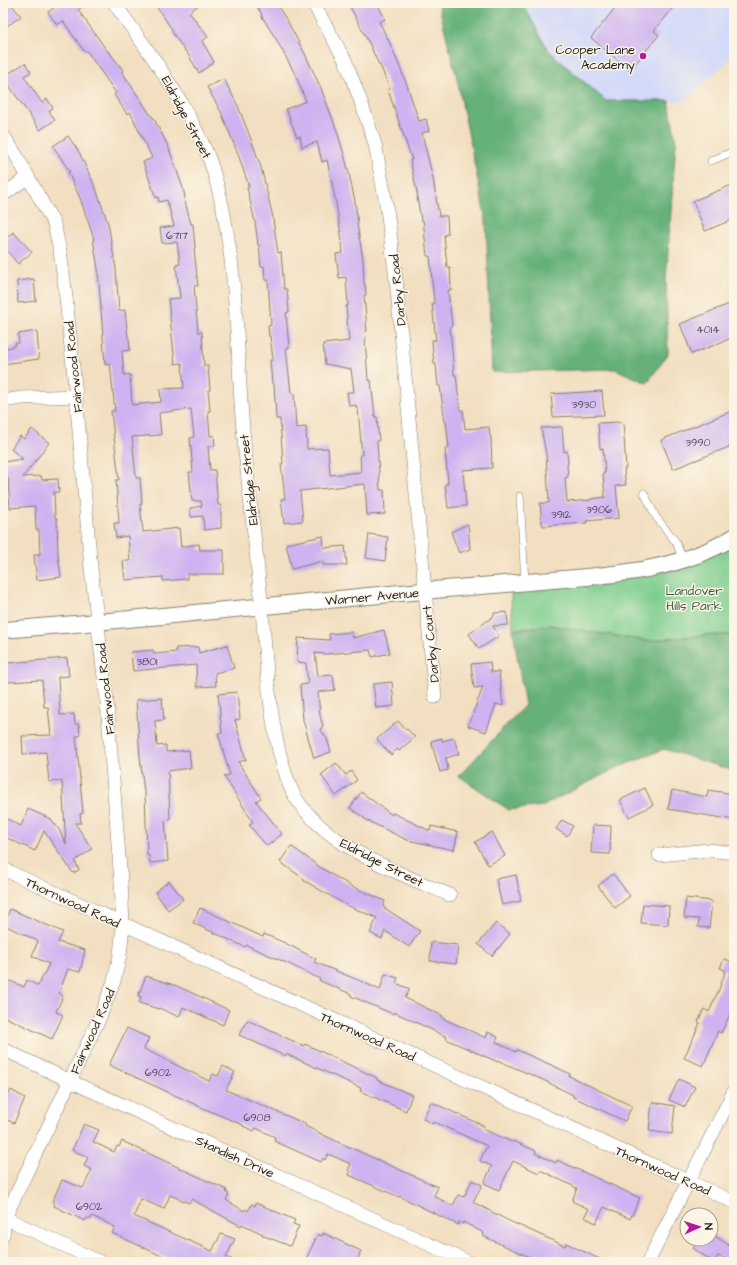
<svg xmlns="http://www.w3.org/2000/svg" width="737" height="1265" font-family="'Architects Daughter',sans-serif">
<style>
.built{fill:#d2d9f9}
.green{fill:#7ece8f;stroke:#4d7556}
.forest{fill:#66b17a;stroke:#41664b}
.building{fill:#ceb2f1}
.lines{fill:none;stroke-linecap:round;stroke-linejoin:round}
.service-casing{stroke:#877e6e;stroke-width:8}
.minor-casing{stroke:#877e6e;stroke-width:14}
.tertiary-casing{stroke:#877e6e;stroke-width:18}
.service{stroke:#fff;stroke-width:7}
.minor{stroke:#fff;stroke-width:13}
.tertiary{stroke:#fff;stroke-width:16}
.poi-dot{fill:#b5179e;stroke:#fcf5e5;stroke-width:1.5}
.labels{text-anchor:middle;stroke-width:3;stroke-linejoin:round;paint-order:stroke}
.number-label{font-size:11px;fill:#484251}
.poi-label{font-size:13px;fill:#1c1c1c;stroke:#fcf5e5;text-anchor:end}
.street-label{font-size:13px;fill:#1c1c1c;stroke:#fcf5e5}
.park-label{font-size:13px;fill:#3e5a44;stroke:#fcf5e5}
</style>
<rect width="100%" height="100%" fill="#fcf5e5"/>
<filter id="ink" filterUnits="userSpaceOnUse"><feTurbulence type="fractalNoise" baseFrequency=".025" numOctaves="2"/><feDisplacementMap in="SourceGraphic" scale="8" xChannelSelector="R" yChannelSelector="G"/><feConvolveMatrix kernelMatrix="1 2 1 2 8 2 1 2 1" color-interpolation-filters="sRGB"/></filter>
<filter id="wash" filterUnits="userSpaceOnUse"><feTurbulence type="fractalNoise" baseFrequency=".012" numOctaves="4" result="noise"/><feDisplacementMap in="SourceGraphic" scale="16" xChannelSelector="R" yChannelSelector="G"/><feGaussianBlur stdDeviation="0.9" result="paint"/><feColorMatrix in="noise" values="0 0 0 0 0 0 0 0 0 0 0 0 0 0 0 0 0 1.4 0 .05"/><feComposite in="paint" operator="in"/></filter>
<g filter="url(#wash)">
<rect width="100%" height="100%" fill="#f2dfc1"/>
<polygon class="built" points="522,3 734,3 734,49 728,61 685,101 606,101 549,51"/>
<polygon class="green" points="734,536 734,635 707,635 647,641 549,625 513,630 511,600 512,583 651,569"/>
<g class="forest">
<polygon points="438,3 522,3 549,51 606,101 669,101 676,142 666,280 668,354 647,383 615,369 492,372 486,220 457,79"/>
<polygon points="549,625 647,641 707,635 734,635 734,771 664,749 614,769 543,806 509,810 459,776 525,705 513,630"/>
</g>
<g id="blocks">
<g class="building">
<polygon points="10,3 21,16 3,29 3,9"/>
<polygon points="61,3 87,3 78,10 108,52 109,52 123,70 122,72 152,117 153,117 168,146 183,188 185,197 184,198 191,224 193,224 195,248 194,248 198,286 194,286 198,332 202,332 204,366 208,366 210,390 208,390 210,411 208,411 210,436 214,435 215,446 208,446 210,470 215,470 218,505 221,505 221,528 204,530 203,516 191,517 190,508 202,506 201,501 192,501 189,472 193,472 190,438 194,437 191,409 159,413 161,435 132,437 136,478 140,478 142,504 140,504 143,532 179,528 181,547 199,544 200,550 224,550 224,574 187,574 187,579 163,581 163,577 125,580 123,561 130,561 128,536 116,538 114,523 119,523 116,480 119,480 111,411 115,411 110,364 105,365 98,269 93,239 94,239 80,198 68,172 70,172 53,146 68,136 79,152 96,189 108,223 116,269 119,311 125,310 128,338 129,338 130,350 122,351 124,375 130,374 132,405 161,402 160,389 184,388 182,363 175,364 168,299 180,298 176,265 180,264 177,242 162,243 160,228 174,226 167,200 159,202 158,197 156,198 143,162 152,158 130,112 127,114 114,95 116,93 86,50 84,51 63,21 57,25 48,12"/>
<polygon points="154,3 202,3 189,12 208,37 202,41 214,62 199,73 186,51 185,51 172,32 173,31"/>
<polygon points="254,3 276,3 289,24 305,54 321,88 337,131 347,165 355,201 358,224 357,224 363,259 364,284 365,284 366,295 364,295 367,331 365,331 366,338 365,338 368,380 371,380 375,417 377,417 379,441 377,441 380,490 384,490 385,514 367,515 365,484 300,491 303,521 284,523 281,499 285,499 281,464 283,464 280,419 276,419 274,384 272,384 270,360 273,360 270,336 269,336 268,326 271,325 268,280 265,280 264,266 261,267 259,245 258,245 255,222 247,188 249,187 238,154 221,112 207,87 224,79 238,106 252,142 261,167 272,213 278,253 281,252 284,289 287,289 289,312 286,313 289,348 286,348 291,393 294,393 296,428 306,427 307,449 328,448 330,475 361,472 360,455 362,455 358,408 356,408 356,405 349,406 347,392 354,392 351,369 325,364 323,344 349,341 346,306 348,306 346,277 339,278 336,254 343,253 341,235 336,203 327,160 322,162 317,142 302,147 300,136 297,137 286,109 306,101 295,74 276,39 261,15 262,14"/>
<polygon points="348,3 377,3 385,19 379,22 389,41 407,85 419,121 426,119 429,131 422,133 433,179 439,216 447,216 448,234 444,235 447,267 450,267 451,290 448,290 452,326 450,326 454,375 456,375 460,410 463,410 465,429 489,427 490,437 491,437 492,468 463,470 466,506 448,508 445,484 448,484 445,448 449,448 446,422 445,422 440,386 438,386 436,364 434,364 432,340 436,340 432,304 434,304 430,256 427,256 423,220 421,220 417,197 418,197 410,160 412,160 388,90 390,89 380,65 379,65 370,45"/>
<polygon points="619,3 677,3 654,31 659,35 630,70 591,38"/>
<polygon points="25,63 31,72 24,76 42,103 47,99 53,108 49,111 55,120 40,130 3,77"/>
<polygon points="734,184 734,219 705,231 693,201"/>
<polygon points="13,232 32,252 18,264 3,246 3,241"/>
<polygon points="34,279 36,301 18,303 17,281"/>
<polygon points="734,302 734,337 692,354 680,324"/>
<polygon points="37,331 39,359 3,364 3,349 15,346 15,343 19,343 18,334"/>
<polygon points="602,391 604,415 553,417 551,394"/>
<polygon points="734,410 734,445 673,469 661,440"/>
<polygon points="619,422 619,423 623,422 626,468 625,468 624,472 626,485 616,486 619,518 586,521 587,523 543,526 543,524 542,524 540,503 549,503 546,454 541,428 562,427 564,452 567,451 568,464 567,465 568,477 565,478 567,502 591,500 591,499 605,497 603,473 605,473 603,448 600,449 598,423"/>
<polygon points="32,429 49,443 23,477 41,476 42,480 58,479 59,492 54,492 55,518 57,518 58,555 61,577 37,580 34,555 40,554 39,530 36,530 35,506 10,508 8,478 3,479 3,462 23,459 11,449 20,436 24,439"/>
<polygon points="468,524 470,549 459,553 451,532"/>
<polygon points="369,534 388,537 385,561 366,558"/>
<polygon points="323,536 324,548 345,546 347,565 323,565 323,561 292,569 286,544"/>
<polygon points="507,612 508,625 493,626 499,636 479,649 469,634 494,616 494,613"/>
<polygon points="384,630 390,653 372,657 370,650 326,654 315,653 318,676 333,675 335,690 318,692 320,716 323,726 320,729 327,739 331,752 314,758 303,720 300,685 308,684 306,663 297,662 298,638 330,640 329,634 352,632 353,638"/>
<polygon points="227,645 234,668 215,673 216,686 197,687 196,665 133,671 131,652 153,650 154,654 176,652 176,648 198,647 199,653"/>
<polygon points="67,658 69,676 58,677 60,715 74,714 75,724 79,724 80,736 76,736 83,813 80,814 81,823 75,823 92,849 75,861 79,870 73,873 44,831 35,851 3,836 3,817 21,826 28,809 51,819 58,828 66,844 62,781 49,782 46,752 23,754 22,736 51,735 48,707 44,707 42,680 8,682 7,663"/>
<polygon points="490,662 491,672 499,672 503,706 496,704 486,732 468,726 483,687 474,688 471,664"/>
<polygon points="392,682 394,706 376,708 373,684"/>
<polygon points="237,692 240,719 235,720 246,760 238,762 261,798 256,801 282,834 267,846 249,825 253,822 224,776 230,775 218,733 222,733 218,694"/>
<polygon points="162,698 164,720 155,721 157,746 166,745 166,752 189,750 191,768 168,771 170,820 165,821 168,861 150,863 149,855 147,855 145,792 144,792 140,757 136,700"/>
<polygon points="398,721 406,730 407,729 415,737 399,751 397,749 391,755 377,739"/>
<polygon points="442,738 442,741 454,738 459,754 446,758 448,770 440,772 431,741"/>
<polygon points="336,763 346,775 351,771 357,780 336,796 321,775"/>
<polygon points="645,788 653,805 629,817 620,800"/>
<polygon points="672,790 707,797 708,790 734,794 734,820 668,809"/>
<polygon points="361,792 392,815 393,813 430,831 431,826 458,832 454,850 407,840 368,821 350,808"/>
<polygon points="562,820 573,826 567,836 556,829"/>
<polygon points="593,825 611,826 610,854 591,853"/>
<polygon points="492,832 505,856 488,865 475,842"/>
<polygon points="291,846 321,868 351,886 385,901 383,907 420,931 409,947 385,931 382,939 370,933 377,918 346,905 303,880 304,879 280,862"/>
<polygon points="613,874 630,896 615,908 598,886"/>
<polygon points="516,875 521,901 502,905 496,879"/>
<polygon points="169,881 183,899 168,910 155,892"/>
<polygon points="686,898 712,901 709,928 698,927 699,919 684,918"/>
<polygon points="643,904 669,906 668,925 641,923"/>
<polygon points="200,908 263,937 264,934 285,943 316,959 314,962 358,980 380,990 385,974 398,978 396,983 410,989 405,998 443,1016 442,1018 486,1038 488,1032 498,1037 496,1042 516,1052 517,1050 558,1068 570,1074 569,1076 632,1106 625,1121 573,1097 573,1095 541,1079 499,1061 498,1062 466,1048 446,1039 447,1037 394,1012 393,1014 367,1003 351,996 351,994 320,981 320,979 289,964 246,945 245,947 193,923"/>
<polygon points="10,909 63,932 58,942 85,950 80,972 68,969 59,993 63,996 56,1012 63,1015 52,1039 3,1016 3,978 24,987 27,980 38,986 49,964 32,956 38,941 4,925"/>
<polygon points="496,923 510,934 492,956 478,944"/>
<polygon points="431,942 458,945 456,964 430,961"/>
<polygon points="734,955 734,1006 721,1033 718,1031 703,1066 684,1058 700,1023 698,1022 704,1009 709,1012 721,985 720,985 726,971 720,968 724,959 731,961"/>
<polygon points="146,976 177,986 229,1010 223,1025 183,1007 179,1017 159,1008 159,1009 139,1003 141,997 138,996"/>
<polygon points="247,1020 304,1046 305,1044 377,1078 377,1080 412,1095 406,1111 360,1091 361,1088 286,1054 285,1056 239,1035"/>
<polygon points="127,1028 149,1038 144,1049 209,1081 213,1074 218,1076 223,1066 235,1072 226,1090 306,1124 305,1126 338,1142 438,1187 434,1196 453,1206 458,1195 464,1197 472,1180 482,1185 473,1202 507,1220 565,1246 566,1243 606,1262 540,1262 483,1236 484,1233 463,1222 463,1224 459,1222 458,1225 399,1196 399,1197 349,1175 350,1172 348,1170 351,1164 328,1154 325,1160 323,1158 321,1162 274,1141 275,1137 256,1128 254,1131 243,1126 243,1125 205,1109 109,1065"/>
<polygon points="679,1079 695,1087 685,1107 669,1100"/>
<polygon points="11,1090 25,1098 14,1123 3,1118 3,1091 9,1094"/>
<polygon points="431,1102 484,1126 483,1129 512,1142 513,1141 536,1151 535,1153 556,1163 557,1160 640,1198 630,1219 604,1207 596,1223 584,1217 589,1209 572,1201 577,1188 540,1170 539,1173 513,1161 499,1190 484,1183 492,1166 480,1161 487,1146 434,1122 433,1124 423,1119"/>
<polygon points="652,1102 675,1106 672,1134 649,1131"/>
<polygon points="84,1124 99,1130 93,1142 114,1152 117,1146 119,1147 122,1141 227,1190 226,1192 229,1194 226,1200 244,1211 245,1209 248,1211 252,1204 255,1206 256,1203 295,1220 293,1224 299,1226 290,1246 262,1235 263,1234 242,1224 241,1226 191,1199 189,1203 170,1195 164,1209 141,1199 134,1216 212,1251 221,1234 235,1239 226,1257 238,1262 175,1262 112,1233 115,1227 92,1216 91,1219 87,1218 85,1221 54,1206 55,1203 52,1202 62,1180 83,1188 92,1170 84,1166 88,1157 72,1150"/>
<polygon points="323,1233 361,1251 357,1262 317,1262 307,1257 318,1234 322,1236"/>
<polygon points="711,1233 734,1249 734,1262 718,1256 713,1262 693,1248 699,1239 711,1239"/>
</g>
</g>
</g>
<g filter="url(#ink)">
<use href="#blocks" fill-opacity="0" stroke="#877e6e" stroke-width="1"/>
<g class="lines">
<g class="service-casing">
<g id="service">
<polyline points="711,161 734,151"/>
<polyline points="644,493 656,517 676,542 683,561"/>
<polyline points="520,496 525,582"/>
</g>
</g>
<g class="minor-casing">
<g id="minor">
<path d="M114,3C145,46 176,88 199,136C203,145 208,154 211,164C237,243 236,334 242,417C247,481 256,545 262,610C266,657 268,705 279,751C283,766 287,782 294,795C325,847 397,872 450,895"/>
<polyline points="313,3 345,60 360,99 375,144 387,209 396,279 435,697"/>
<polyline points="3,135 16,155 54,224 60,251 65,288 76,396 91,568 107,702 121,882 123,925 120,955 114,981 100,1017 5,1218 3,1235"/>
<polyline points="3,195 28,177"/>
<polyline points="3,401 22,398 76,396"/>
<polyline points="659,855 709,850 734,853"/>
<polyline points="3,869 734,1202"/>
<polyline points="3,1049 70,1081 468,1262"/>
<polyline points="3,1217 100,1262"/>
<polyline points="648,1262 734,1091"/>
</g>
</g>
<g class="tertiary-casing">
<path id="tertiary" d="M3,630C143,619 282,604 422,591C461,588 501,584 540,581C607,575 675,573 734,537"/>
</g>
<use href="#service" class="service"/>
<use href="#minor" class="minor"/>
<use href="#tertiary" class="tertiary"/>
</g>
</g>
<circle class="poi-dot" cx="643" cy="56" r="4"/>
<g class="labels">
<g class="number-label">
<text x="177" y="239">6717</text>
<text x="708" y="333">4014</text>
<text x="584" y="408">3930</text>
<text x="698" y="446">3990</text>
<text x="599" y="513">3906</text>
<text x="561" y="518">3912</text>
<text x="147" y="665">3801</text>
<text x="158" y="1076">6902</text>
<text x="257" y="1121">6908</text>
<text x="89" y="1210">6902</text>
</g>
<g class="poi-label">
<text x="635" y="54">Cooper Lane<tspan x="635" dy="15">Academy</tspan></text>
</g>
<g class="street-label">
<text transform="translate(187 117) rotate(62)" y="5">Eldridge Street</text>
<text transform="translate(397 290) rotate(-96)" y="5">Darby Road</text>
<text transform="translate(73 367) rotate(-96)" y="5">Fairwood Road</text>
<text transform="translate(248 480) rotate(-96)" y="5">Eldridge Street</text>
<text transform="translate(372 596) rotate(-5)" y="5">Warner Avenue</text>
<text transform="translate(430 644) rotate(-96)" y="5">Darby Court</text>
<text transform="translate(105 689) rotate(-96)" y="5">Fairwood Road</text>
<text transform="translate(382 862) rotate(27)" y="5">Eldridge Street</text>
<text transform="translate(73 902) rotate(25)" y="5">Thornwood Road</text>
<text transform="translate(92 1031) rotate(-66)" y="5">Fairwood Road</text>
<text transform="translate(368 1036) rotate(24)" y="5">Thornwood Road</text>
<text transform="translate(235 1156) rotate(24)" y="5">Standish Drive</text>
<text transform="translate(663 1170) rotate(24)" y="5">Thornwood Road</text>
</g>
<g class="park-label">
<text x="694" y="595">Landover<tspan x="694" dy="15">Hills Park</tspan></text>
</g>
</g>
<rect width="737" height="1265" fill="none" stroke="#fcf5e5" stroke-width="16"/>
<g transform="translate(699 1227) rotate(87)"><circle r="19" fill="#fcf5e5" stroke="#a29e95"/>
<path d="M0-3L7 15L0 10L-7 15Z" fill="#b5179e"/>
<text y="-6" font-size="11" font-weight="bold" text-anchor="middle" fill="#1c1c1c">N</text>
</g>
</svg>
